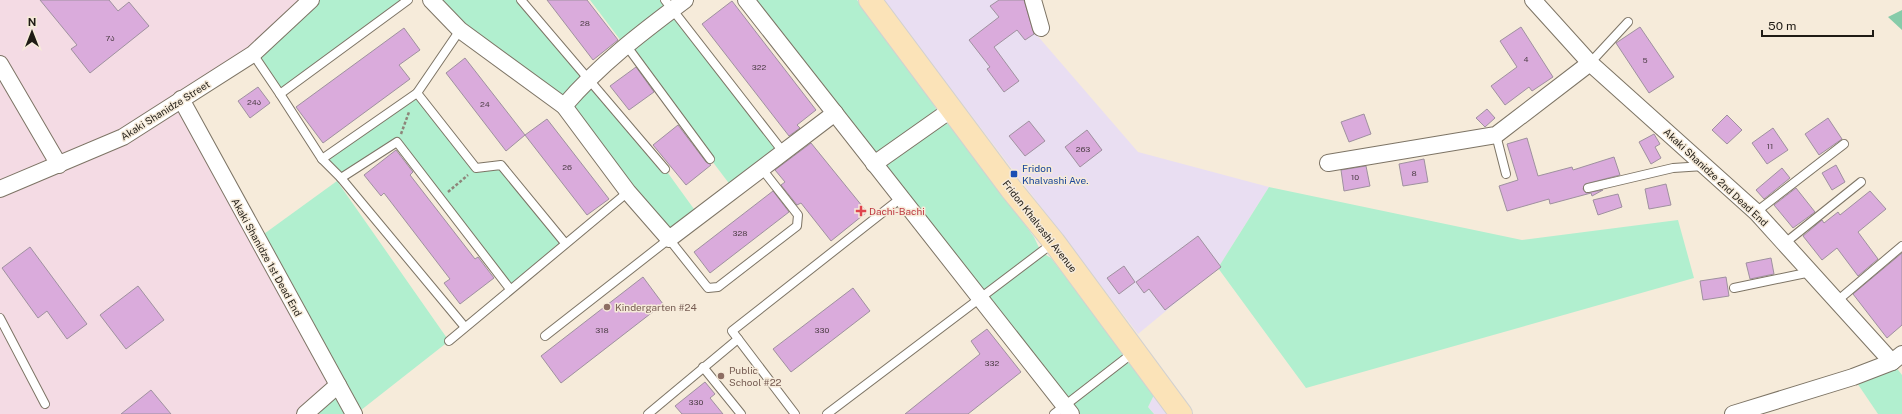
<svg xmlns="http://www.w3.org/2000/svg" width="1902" height="414" font-family="'Public Sans','Noto Sans Georgian',sans-serif">
<style>
.commercial{fill:#e9def2}
.industrial{fill:#f4dbe4}
.green{fill:#b1efcf}
.forest{fill:#87cba9}
.building{fill:#daabdc;stroke:#9f919f}
.lines{fill:none;stroke-linecap:round;stroke-linejoin:round}
.lane-casing{stroke:#7d7465;stroke-width:10}
.street-casing{stroke:#7d7465;stroke-width:18}
.primary-casing{stroke:#d2d1d0;stroke-width:24}
.path{stroke:#8d857a;stroke-width:2.5;stroke-dasharray:3 2;stroke-linecap:butt}
.lane{stroke:#fff;stroke-width:8}
.street{stroke:#fff;stroke-width:16}
.primary{stroke:#fbe3b8;stroke-width:22}
.transit-dot{fill:#1a4fb4;stroke:#f6ebda;stroke-width:1.5}
.health-dot{fill:#e0444e;stroke:#f6ebda;stroke-width:1.5}
.education-dot{fill:#8d6e63;stroke:#f6ebda;stroke-width:1.5}
.labels{text-anchor:middle;stroke-width:3;stroke-linejoin:round;paint-order:stroke}
.number-label{font-size:8px;fill:#4e3f47}
.street-label{font-size:10px;fill:#1f1b15;stroke:#f6ebda}
.transit-label{font-size:10px;fill:#164399;stroke:#f6ebda;text-anchor:start}
.health-label{font-size:10px;fill:#be3a42;stroke:#f6ebda;text-anchor:start}
.education-label{font-size:10px;fill:#785e54;stroke:#f6ebda;text-anchor:start}
</style>
<rect width="100%" height="100%" fill="#f6ebda"/>
<g class="commercial">
<polygon points="883,0 1033,0 1036,34 1138,152 1269,187 1218,268 1138,334"/>
<polygon points="1154,395 1170,414 1154,414 1148,407"/>
</g>
<polygon class="industrial" points="0,0 311,0 181,99 338,385 305,414 0,414"/>
<g class="green">
<polygon points="311,0 408,0 280,94 253,54"/>
<polygon points="431,0 521,0 665,169 699,216 669,239 564,106"/>
<polygon points="590,0 665,0 784,153 734,190"/>
<polygon points="749,0 857,0 932,101 940,117 953,127 1034,237 1041,252 1051,258 1122,351 1124,361 1131,363 1154,395 1148,407 1154,414 1071,414"/>
<polygon points="417,93 476,168 501,165 565,243 510,289 398,142 341,178 322,159"/>
<polygon points="337,181 449,341 356,414 305,414 338,385 257,239"/>
<polygon points="1269,187 1522,240 1678,220 1694,278 1306,388 1218,268"/>
<polygon points="1892,362 1902,375 1902,414 1878,414 1853,377"/>
</g>
<polygon class="forest" points="1902,10 1902,30 1888,17"/>
<g class="building">
<polygon points="40,0 109,0 118,11 129,2 149,26 90,73 71,49 77,45"/>
<polygon points="547,0 587,0 618,40 593,60"/>
<polygon points="999,0 1024,0 1034,34 1025,40 1017,30 994,47 1019,81 1004,92 987,69 990,67 969,40 999,17 990,6"/>
<polygon points="732,1 816,110 797,125 800,128 789,136 702,24"/>
<polygon points="1521,27 1553,77 1532,91 1529,87 1505,105 1491,86 1517,67 1500,41"/>
<polygon points="1640,27 1674,77 1649,93 1616,43"/>
<polygon points="404,28 420,50 399,65 410,79 323,143 296,107"/>
<polygon points="465,58 525,135 506,151 446,73"/>
<polygon points="636,67 654,92 629,110 610,86"/>
<polygon points="258,87 270,103 250,118 238,101"/>
<polygon points="1487,109 1495,118 1485,127 1476,118"/>
<polygon points="1364,114 1371,134 1349,142 1341,122"/>
<polygon points="1727,115 1742,130 1727,144 1712,130"/>
<polygon points="1828,118 1842,139 1819,155 1805,134"/>
<polygon points="547,119 609,199 587,215 525,135"/>
<polygon points="1029,121 1045,141 1025,156 1009,136"/>
<polygon points="678,125 706,162 711,165 686,185 653,145"/>
<polygon points="1773,128 1788,150 1767,164 1752,143"/>
<polygon points="1087,130 1102,150 1080,167 1065,147"/>
<polygon points="1654,134 1660,144 1655,147 1661,158 1651,164 1639,142"/>
<polygon points="1527,138 1538,176 1572,167 1573,170 1614,157 1620,175 1585,184 1583,189 1586,193 1603,190 1592,196 1591,193 1550,204 1549,199 1507,211 1499,186 1518,180 1507,144"/>
<polygon points="811,143 867,212 831,241 801,203 797,205 781,185 785,182 775,170"/>
<polygon points="396,150 413,172 410,175 475,259 478,257 494,278 460,304 444,283 450,279 384,193 381,196 364,175"/>
<polygon points="1424,159 1428,182 1403,186 1399,164"/>
<polygon points="1836,165 1845,182 1832,190 1822,173"/>
<polygon points="1366,166 1370,186 1344,191 1341,170"/>
<polygon points="1782,168 1790,178 1764,199 1756,190"/>
<polygon points="1666,184 1671,205 1649,209 1645,189"/>
<polygon points="1796,188 1815,212 1793,228 1774,205"/>
<polygon points="773,191 789,212 710,273 694,252"/>
<polygon points="1870,191 1886,209 1858,232 1878,259 1858,276 1837,248 1822,260 1803,236 1822,220 1824,223 1838,212 1840,215"/>
<polygon points="1618,194 1622,207 1598,215 1593,200"/>
<polygon points="1198,236 1221,267 1165,310 1149,289 1144,293 1136,282"/>
<polygon points="30,247 87,324 67,339 47,311 38,318 2,268"/>
<polygon points="1902,253 1902,325 1887,338 1853,294"/>
<polygon points="1771,258 1774,274 1750,279 1746,263"/>
<polygon points="1124,266 1135,282 1119,294 1107,278"/>
<polygon points="643,277 663,304 561,383 541,356"/>
<polygon points="1726,277 1729,296 1703,300 1700,281"/>
<polygon points="138,286 164,320 126,349 100,315"/>
<polygon points="853,288 870,311 791,372 773,349"/>
<polygon points="987,329 1021,372 968,414 905,414 980,354 971,341"/>
<polygon points="705,382 715,394 710,398 723,414 682,414 675,406"/>
<polygon points="151,390 171,414 121,414"/>
</g>
<g class="lines">
<g class="lane-casing">
<g id="lane">
<polyline points="521,0 665,169"/>
<polyline points="665,0 784,153"/>
<polyline points="460,30 417,93 476,168 501,165 565,243"/>
<polyline points="626,45 710,159"/>
<polyline points="253,54 280,94 408,0"/>
<polyline points="1590,63 1628,22"/>
<polyline points="280,94 322,159 417,93"/>
<polyline points="1496,135 1506,174"/>
<polyline points="322,159 341,178 397,142 510,289"/>
<polyline points="341,178 464,326"/>
<polyline points="1588,188 1673,168 1704,166"/>
<polyline points="1756,212 1844,144"/>
<polyline points="1785,243 1861,182"/>
<polyline points="1734,288 1811,272"/>
<polyline points="1837,301 1902,246"/>
<polyline points="0,318 45,404"/>
<polyline points="545,336 669,239 708,288 718,287 797,226 798,215 762,169"/>
<polyline points="449,341 628,192"/>
<polyline points="703,367 741,414"/>
<polyline points="648,414 738,339"/>
<polyline points="795,414 732,331 901,198"/>
<polyline points="827,414 1053,243"/>
<polyline points="1054,414 1134,352"/>
</g>
</g>
<g class="street-casing">
<g id="street">
<polyline points="431,0 460,30 564,106 628,192 669,239 835,113"/>
<polyline points="746,0 1071,414"/>
<polyline points="1033,0 1041,28"/>
<polyline points="1533,0 1590,63 1756,212 1892,362"/>
<polyline points="0,64 59,165"/>
<polyline points="181,99 354,414"/>
<path d="M564,106C600,64 641,33 685,0"/>
<polyline points="1328,163 1496,135 1590,63"/>
<polyline points="874,164 952,109"/>
<polyline points="0,189 123,137 253,54 311,0"/>
<polyline points="305,414 338,385"/>
<polyline points="1733,414 1853,377 1892,362 1902,354"/>
</g>
</g>
<g class="primary-casing">
<polyline id="primary" points="870,0 1011,189 1054,242 1181,414"/>
</g>
<g class="path">
<polyline points="401,134 409,112"/>
<polyline points="448,192 468,175"/>
</g>
<use href="#lane" class="lane"/>
<use href="#street" class="street"/>
<use href="#primary" class="primary"/>
</g>
<rect class="transit-dot" x="1010" y="170" width="8" height="8" rx="2"/>
<path class="health-dot" d="M859 205h4v4h4v4h-4v4h-4v-4h-4v-4h4z"/>
<g class="education-dot">
<circle cx="607" cy="307" r="4"/>
<circle cx="721" cy="376" r="4"/>
</g>
<g class="labels">
<g class="number-label">
<text x="585" y="26">28</text>
<text x="110" y="41">7ა</text>
<text x="1526" y="62">4</text>
<text x="1645" y="63">5</text>
<text x="759" y="70">322</text>
<text x="254" y="105">24ა</text>
<text x="485" y="107">24</text>
<text x="1770" y="149">11</text>
<text x="1083" y="152">263</text>
<text x="567" y="170">26</text>
<text x="1414" y="176">8</text>
<text x="1355" y="180">10</text>
<text x="740" y="236">328</text>
<text x="602" y="333">318</text>
<text x="822" y="333">330</text>
<text x="992" y="366">332</text>
<text x="696" y="405">330</text>
</g>
<g class="street-label">
<text transform="translate(165 110) rotate(-32)" y="4">Akaki Shanidze Street</text>
<text transform="translate(1716 177) rotate(43)" y="4">Akaki Shanidze 2nd Dead End</text>
<text transform="translate(1040 226) rotate(52)" y="4">Fridon Khalvashi Avenue</text>
<text transform="translate(267 257) rotate(61)" y="4">Akaki Shanidze 1st Dead End</text>
</g>
<g class="transit-label">
<text x="1022" y="172">Fridon<tspan x="1022" dy="12">Khalvashi Ave.</tspan></text>
</g>
<g class="health-label">
<text x="869" y="215">Dachi-Bachi</text>
</g>
<g class="education-label">
<text x="615" y="311">Kindergarten #24</text>
<text x="729" y="374">Public<tspan x="729" dy="12">School #22</tspan></text>
</g>
</g>
<g transform="translate(32 32)" stroke="#f6ebda" stroke-width="3" paint-order="stroke">
<path d="M0-3L7 15L0 10L-7 15Z" fill="#1f1b15"/>
<text y="-6" font-size="11" font-weight="bold" text-anchor="middle" fill="#1f1b15">N</text>
</g>
<path d="M1762 30v6h111v-6" fill="none" stroke="#1f1b15" stroke-width="2"/>
<text x="1768" y="30" font-size="12" fill="#1f1b15" stroke="#f6ebda" stroke-width="3" paint-order="stroke">50 m</text>
</svg>
